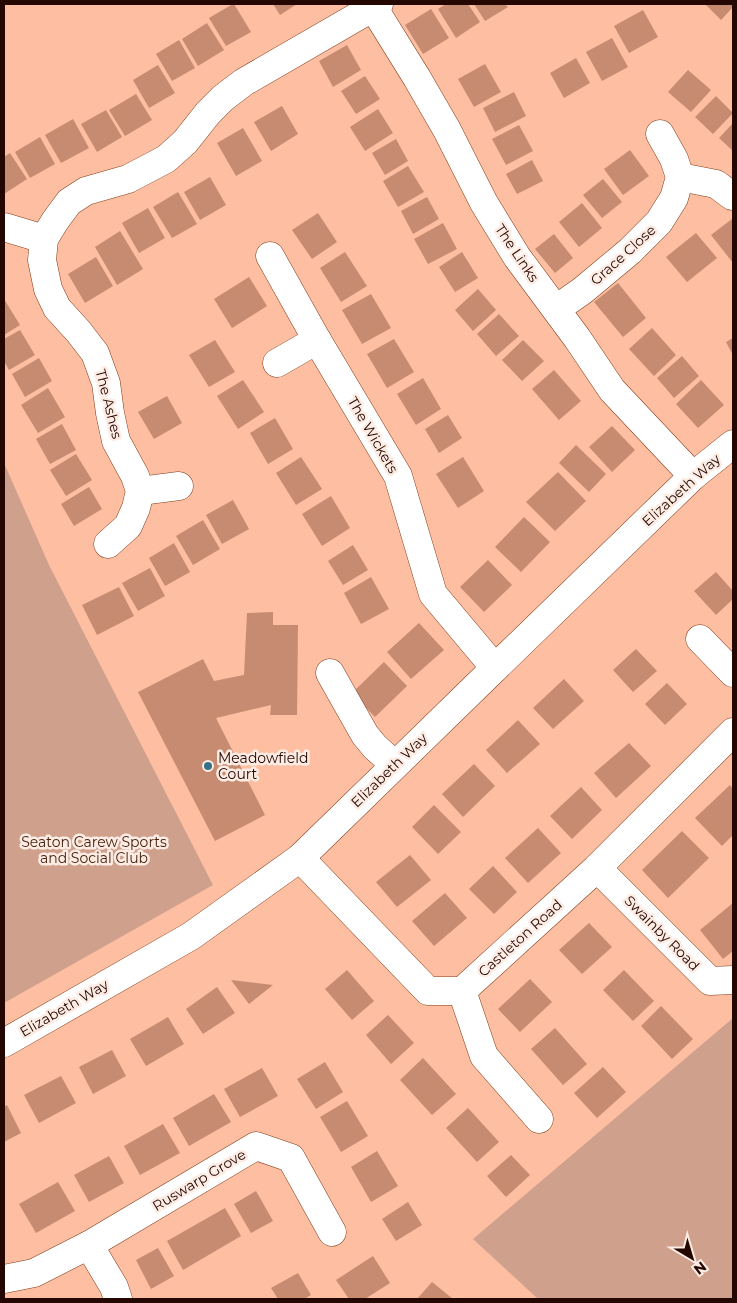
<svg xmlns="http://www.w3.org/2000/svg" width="737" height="1303" font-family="Montserrat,sans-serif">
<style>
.green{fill:#cfa18d}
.building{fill:#c68b70}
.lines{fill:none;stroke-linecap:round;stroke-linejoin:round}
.minor-casing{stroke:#813d19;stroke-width:29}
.minor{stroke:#fff;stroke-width:28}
.poi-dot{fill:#357288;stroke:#fdece4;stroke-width:2}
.labels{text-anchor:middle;stroke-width:5;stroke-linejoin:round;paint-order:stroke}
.street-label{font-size:14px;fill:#230700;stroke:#fdece4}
.poi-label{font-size:14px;fill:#230700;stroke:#fdece4;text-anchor:start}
.park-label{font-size:14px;fill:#48210d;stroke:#fdece4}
</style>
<rect width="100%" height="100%" fill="#febea1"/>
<g class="green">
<polygon points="4,463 49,565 213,885 4,1003"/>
<polygon points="733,1018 733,1299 538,1299 473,1239"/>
</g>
<g class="building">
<polygon points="233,4 234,4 251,32 226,46 209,18"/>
<polygon points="273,4 297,4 280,15"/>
<polygon points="446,4 468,4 480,22 456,38 438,9"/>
<polygon points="474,4 505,4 508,7 485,21"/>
<polygon points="705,4 733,4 733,7 721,20"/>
<polygon points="431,9 449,38 423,54 405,25"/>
<polygon points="643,10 658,37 629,53 614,26"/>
<polygon points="207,23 224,50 198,66 182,39"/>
<polygon points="612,38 628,67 602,81 586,52"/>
<polygon points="179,40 195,68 172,81 156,54"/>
<polygon points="347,45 361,70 333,87 319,61"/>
<polygon points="576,58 590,83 564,98 550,73"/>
<polygon points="485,64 501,92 474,107 458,79"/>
<polygon points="158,65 175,93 149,108 133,80"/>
<polygon points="688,70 711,90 691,112 668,92"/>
<polygon points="365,76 380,99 356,114 341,91"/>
<polygon points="514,92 526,116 495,132 483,108"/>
<polygon points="136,94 152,120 125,136 109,110"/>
<polygon points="716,96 733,113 713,134 695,117"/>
<polygon points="282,106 298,134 271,151 254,122"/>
<polygon points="378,109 393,133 365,151 350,127"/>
<polygon points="106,110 122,137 97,152 81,124"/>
<polygon points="73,119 89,148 61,163 45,135"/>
<polygon points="733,123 733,151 719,138"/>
<polygon points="519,125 533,151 506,165 492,139"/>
<polygon points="243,128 262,161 236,176 217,143"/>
<polygon points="40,137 55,164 30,178 15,152"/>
<polygon points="396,139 408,161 385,175 372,153"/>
<polygon points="630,150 649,176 623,195 604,169"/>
<polygon points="10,153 27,179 4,194 4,157"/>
<polygon points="532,160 543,181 517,194 506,174"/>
<polygon points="408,166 424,192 398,207 383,181"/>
<polygon points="210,177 226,205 200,220 184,192"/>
<polygon points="603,179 622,202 602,218 583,195"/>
<polygon points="178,192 197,224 172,238 153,207"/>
<polygon points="427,197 439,219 413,234 401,211"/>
<polygon points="582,203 602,228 579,247 559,222"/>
<polygon points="148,208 165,238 139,253 122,223"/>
<polygon points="318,213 337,242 312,259 292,230"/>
<polygon points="732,219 733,220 733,263 711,235"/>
<polygon points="443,223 457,249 428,264 414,239"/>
<polygon points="120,231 143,269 117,285 95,247"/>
<polygon points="696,233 717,258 687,282 666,257"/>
<polygon points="554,234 573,258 555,273 535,249"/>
<polygon points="345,252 367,286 341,302 320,268"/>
<polygon points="462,252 478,278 455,292 439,267"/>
<polygon points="96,257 113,286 85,303 68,274"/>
<polygon points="249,277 267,306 232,328 214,299"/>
<polygon points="618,283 646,318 623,337 594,302"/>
<polygon points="478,289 496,310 473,331 455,310"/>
<polygon points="371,294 391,328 362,344 342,310"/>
<polygon points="4,299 20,325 4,335"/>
<polygon points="499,314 519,336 496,356 477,334"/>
<polygon points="652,328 676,355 654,376 629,349"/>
<polygon points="20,330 35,355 9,370 4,361 4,339"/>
<polygon points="733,338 733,355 726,342"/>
<polygon points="394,339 414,372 387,388 367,354"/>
<polygon points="215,340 235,372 209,387 189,355"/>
<polygon points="523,340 544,361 522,381 502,360"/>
<polygon points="682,356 699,376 674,398 657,378"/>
<polygon points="39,358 52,381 25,397 12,374"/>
<polygon points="554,370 581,401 559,420 532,389"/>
<polygon points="423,378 441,409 416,425 397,394"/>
<polygon points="243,380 264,412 238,429 217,396"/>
<polygon points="701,380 724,405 698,428 676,404"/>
<polygon points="48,388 65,417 38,433 21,405"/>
<polygon points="167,396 182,423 154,439 138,412"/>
<polygon points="448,415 462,438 439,453 425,429"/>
<polygon points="275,418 293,449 268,464 250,433"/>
<polygon points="62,424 76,450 50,464 36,439"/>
<polygon points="612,426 635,450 612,472 589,447"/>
<polygon points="576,445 606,474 589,492 559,463"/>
<polygon points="76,454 92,480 66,496 50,470"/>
<polygon points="301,457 322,489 296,505 276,473"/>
<polygon points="463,457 484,491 458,508 436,474"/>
<polygon points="558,472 586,501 555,531 526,502"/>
<polygon points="89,487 102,509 74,526 61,504"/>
<polygon points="331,496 350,528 322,546 302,514"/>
<polygon points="233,500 249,529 222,544 206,515"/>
<polygon points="524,517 550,542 521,572 495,547"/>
<polygon points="203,520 220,549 193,565 176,536"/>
<polygon points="174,543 190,572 165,586 149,558"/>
<polygon points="353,545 368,570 343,585 328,561"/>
<polygon points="488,560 512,585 484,612 460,587"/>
<polygon points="150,568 165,596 138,611 122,583"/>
<polygon points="716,572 733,591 733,599 716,615 694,591"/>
<polygon points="371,577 389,609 361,624 344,593"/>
<polygon points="119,587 134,616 97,635 82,605"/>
<polygon points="273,612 273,625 298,625 297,715 270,715 271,705 216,718 265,815 215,841 138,692 203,659 214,681 244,675 247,613"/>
<polygon points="419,623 444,650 411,679 387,652"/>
<polygon points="636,649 657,671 633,692 613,670"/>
<polygon points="384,662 407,686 375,717 352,693"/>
<polygon points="564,679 584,701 553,729 533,708"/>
<polygon points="667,683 687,704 665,725 645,704"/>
<polygon points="518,720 540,744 507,773 486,750"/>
<polygon points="629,743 651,766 616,798 594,773"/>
<polygon points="474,764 495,786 463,817 442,794"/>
<polygon points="730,785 733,789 733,835 722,846 695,818"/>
<polygon points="581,787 602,810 572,839 550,816"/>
<polygon points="434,805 461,832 438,854 412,827"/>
<polygon points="538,828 561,853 528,883 505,858"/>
<polygon points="682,831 709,858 668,898 642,870"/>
<polygon points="410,855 431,880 397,907 376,882"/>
<polygon points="493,866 517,892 494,914 469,889"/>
<polygon points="445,893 467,918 434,946 412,921"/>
<polygon points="733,903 733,951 723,959 700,930"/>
<polygon points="589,923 612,947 582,974 559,950"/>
<polygon points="347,970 374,1001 352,1020 325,989"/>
<polygon points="624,970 654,1001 633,1021 603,990"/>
<polygon points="530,979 552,1002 520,1032 498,1009"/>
<polygon points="231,980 273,985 249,1004"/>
<polygon points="217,987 235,1013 203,1034 186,1009"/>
<polygon points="661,1006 693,1039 672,1059 641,1026"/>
<polygon points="388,1015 414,1043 391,1064 366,1035"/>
<polygon points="168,1017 184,1044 146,1066 130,1039"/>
<polygon points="555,1028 587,1064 563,1085 531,1049"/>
<polygon points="112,1050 126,1076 93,1094 79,1067"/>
<polygon points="423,1058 456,1094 432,1115 400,1080"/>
<polygon points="325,1062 343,1092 316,1109 297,1079"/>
<polygon points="603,1067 626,1092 597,1118 574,1093"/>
<polygon points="262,1068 278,1096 240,1117 224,1089"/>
<polygon points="61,1076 76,1103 39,1123 24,1095"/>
<polygon points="214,1094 231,1122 189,1146 173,1118"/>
<polygon points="347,1101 368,1136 341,1152 320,1117"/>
<polygon points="7,1105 21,1133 4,1142 4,1107"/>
<polygon points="468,1108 499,1142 477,1162 446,1128"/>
<polygon points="163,1124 180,1153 140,1175 124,1146"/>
<polygon points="377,1151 398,1186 371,1202 351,1167"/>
<polygon points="511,1155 530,1175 506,1197 487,1176"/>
<polygon points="109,1156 124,1183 89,1202 74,1175"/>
<polygon points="58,1182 75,1211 36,1233 19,1204"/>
<polygon points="256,1191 273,1221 251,1233 234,1204"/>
<polygon points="408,1202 422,1225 396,1241 382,1219"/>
<polygon points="225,1208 241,1236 183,1270 167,1241"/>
<polygon points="158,1248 174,1276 151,1289 136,1260"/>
<polygon points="373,1256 390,1283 365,1299 349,1299 336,1280"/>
<polygon points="298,1273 311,1295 304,1299 278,1299 271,1288"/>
<polygon points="432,1282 453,1299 417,1299"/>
</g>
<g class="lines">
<g class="minor-casing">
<g id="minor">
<polyline points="373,7 417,78 447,130 484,203 517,257 577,338 612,390 693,476"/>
<polyline points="680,177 716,184 732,196"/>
<polyline points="4,227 44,239"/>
<polyline points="270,256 317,340 398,476 433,594 495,668"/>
<polyline points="556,309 582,291 630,251 659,222 674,198 680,177 674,159 660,134"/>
<polyline points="277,363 317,340"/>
<polyline points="140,491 179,486"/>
<polyline points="108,544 128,526 136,508 140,491 135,476 116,441 110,413 106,383 95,353 78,331 57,308 48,289 42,260 44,239 55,221 69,202 86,191 128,179 166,159 185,142 208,113 223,98 244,82 379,4"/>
<polyline points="700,639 733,673"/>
<polyline points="330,673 365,735 375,747 395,765"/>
<polyline points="300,858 428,991 462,991 597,868 733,732"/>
<polyline points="597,868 710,981 733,980"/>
<polyline points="462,991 484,1056 539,1119"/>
<polyline points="4,1043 191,936 300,858 495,668 693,476 733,444"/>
<polyline points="89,1245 114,1287 118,1299"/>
<polyline points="4,1279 34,1273 89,1245 256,1146 291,1158 332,1232"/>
</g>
</g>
<use href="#minor" class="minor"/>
</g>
<circle class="poi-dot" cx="208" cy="766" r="5"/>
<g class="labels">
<g class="street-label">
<text transform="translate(517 253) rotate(56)" y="5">The Links</text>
<text transform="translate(623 255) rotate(-42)" y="5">Grace Close</text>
<text transform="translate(109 404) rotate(76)" y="5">The Ashes</text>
<text transform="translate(373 435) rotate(60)" y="5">The Wickets</text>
<text transform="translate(681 490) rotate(-42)" y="5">Elizabeth Way</text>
<text transform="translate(389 770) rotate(-44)" y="5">Elizabeth Way</text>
<text transform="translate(662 933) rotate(45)" y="5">Swainby Road</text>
<text transform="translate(520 938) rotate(-42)" y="5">Castleton Road</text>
<text transform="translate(64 1008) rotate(-30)" y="5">Elizabeth Way</text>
<text transform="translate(199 1180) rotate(-31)" y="5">Ruswarp Grove</text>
</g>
<g class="poi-label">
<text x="218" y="763">Meadowfield<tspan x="218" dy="16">Court</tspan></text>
</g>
<g class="park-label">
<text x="94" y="847">Seaton Carew Sports<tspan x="94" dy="16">and Social Club</tspan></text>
</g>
</g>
<rect width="737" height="1303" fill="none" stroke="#230700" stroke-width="10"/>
<g transform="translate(692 1258) rotate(142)" stroke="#fdece4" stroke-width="4" paint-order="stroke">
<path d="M0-4L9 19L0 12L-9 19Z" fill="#230700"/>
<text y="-8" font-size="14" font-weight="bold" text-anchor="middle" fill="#230700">N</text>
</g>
</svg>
